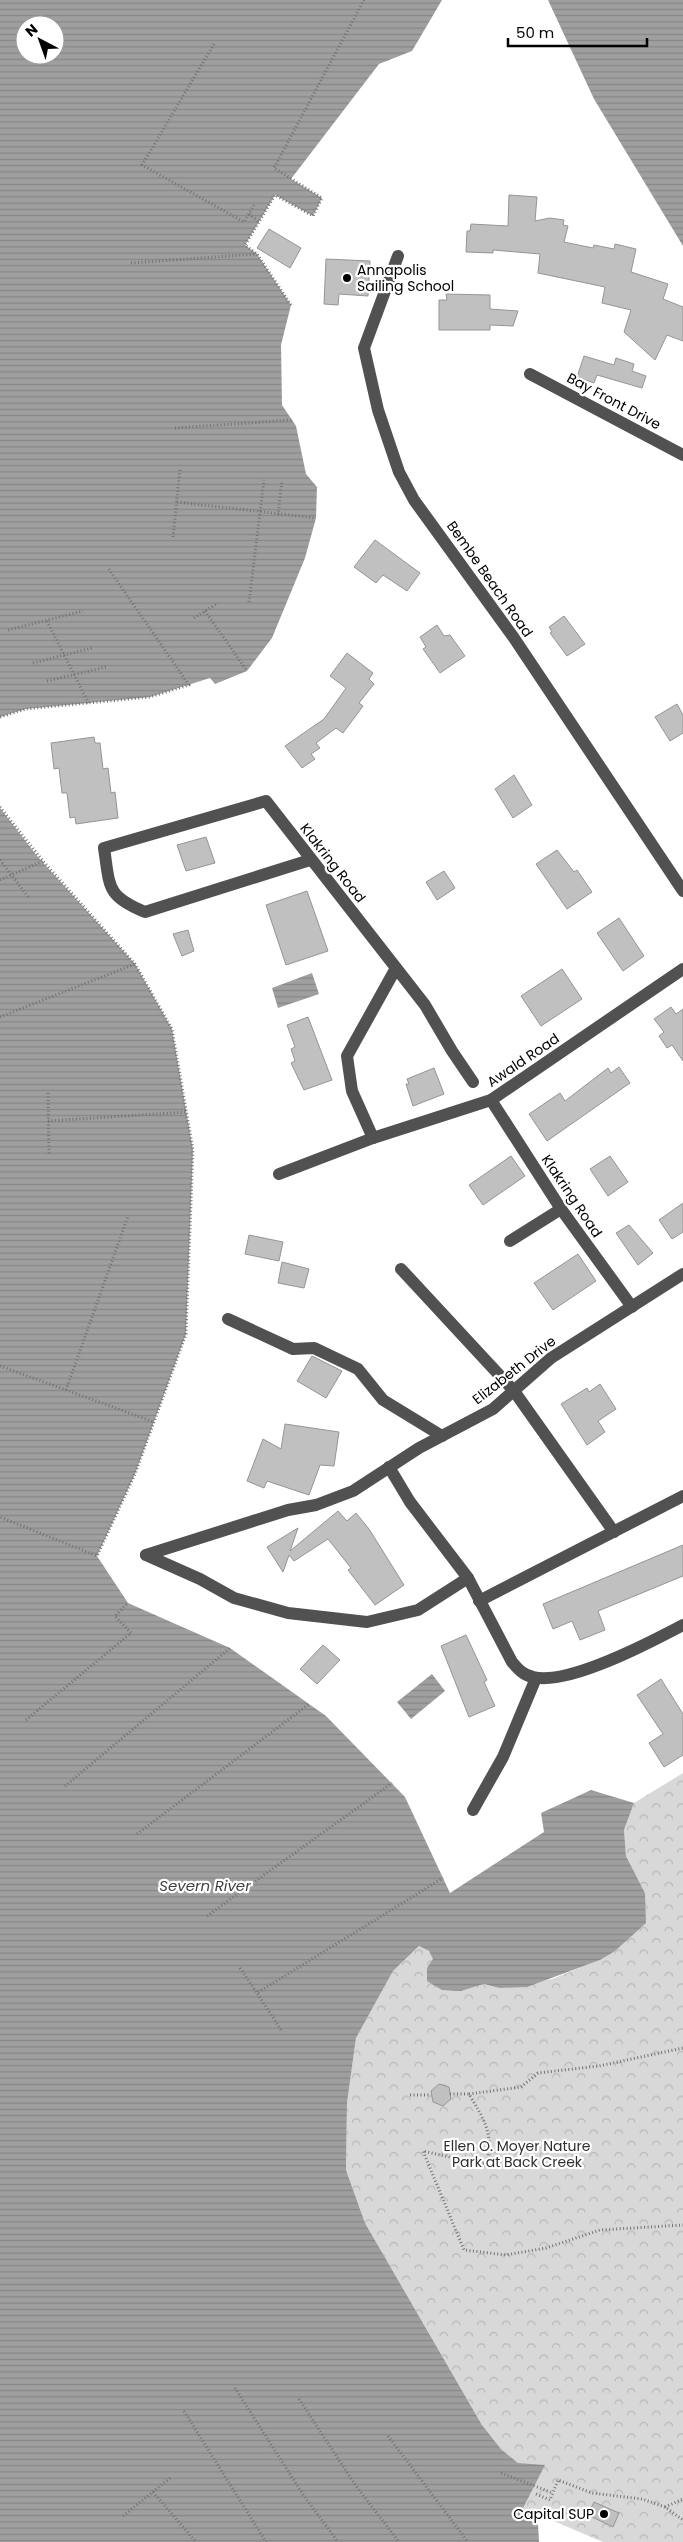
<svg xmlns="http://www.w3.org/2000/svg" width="683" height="2542" font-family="Poppins,sans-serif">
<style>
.forest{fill:url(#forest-crowns)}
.water{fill:url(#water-rules);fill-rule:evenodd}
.building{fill:#c0c0c0;stroke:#959595}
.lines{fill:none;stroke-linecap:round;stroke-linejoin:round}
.path{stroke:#737373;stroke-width:3;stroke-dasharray:1 2.5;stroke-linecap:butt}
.minor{stroke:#515151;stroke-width:12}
.poi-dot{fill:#000;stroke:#fff;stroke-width:2}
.labels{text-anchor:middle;stroke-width:4.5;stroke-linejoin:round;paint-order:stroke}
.poi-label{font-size:14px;fill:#000;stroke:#fff;text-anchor:start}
.street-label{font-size:14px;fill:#000;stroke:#fff}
.park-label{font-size:14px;fill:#2f2f2f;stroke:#fff}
.water-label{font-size:15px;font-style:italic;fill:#404040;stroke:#fff}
</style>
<defs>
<pattern id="forest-crowns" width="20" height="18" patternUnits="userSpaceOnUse" patternTransform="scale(1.25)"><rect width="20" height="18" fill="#d8d8d8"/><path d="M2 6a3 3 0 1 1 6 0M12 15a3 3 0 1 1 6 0" fill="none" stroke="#b8b8b8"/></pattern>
<pattern id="water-rules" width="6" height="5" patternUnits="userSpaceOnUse" patternTransform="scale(1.25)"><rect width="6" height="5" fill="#9f9f9f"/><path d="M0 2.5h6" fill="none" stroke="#878787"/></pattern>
</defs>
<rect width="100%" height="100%" fill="#fff"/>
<polygon class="forest" points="683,1773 683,2542 603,2542 523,2508 518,2463 501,2449 482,2425 365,2223 346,2170 347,2103 356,2038 393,1971 419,1946 429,1951 461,1991 484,1984 499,1988 552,1979 599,1960 645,1893 626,1856 624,1830 634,1803"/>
<g class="water">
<path d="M0,0H442L412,51L379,64L291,179L322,198L313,216L275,195L245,245L257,254L291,305L281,345L282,405L296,426L306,474L317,487L316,518L305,558L272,638L247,671L215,684L210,678L150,697L26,709L0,717ZM25,25H55V55H25Z"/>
<polygon points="548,0 683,0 683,246 594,99"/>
<polygon points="0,808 38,857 135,964 172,1029 193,1150 186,1334 135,1474 97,1556 128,1603 230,1648 326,1716 405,1797 450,1893 544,1832 541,1813 591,1790 634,1803 624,1830 626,1856 645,1893 646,1923 615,1951 600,1960 527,1987 499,1988 484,1984 461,1991 442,1990 427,1981 427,1968 433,1959 429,1951 419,1946 393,1971 356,2038 347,2103 346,2170 365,2223 482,2425 501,2449 518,2463 545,2465 523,2508 538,2524 539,2542 0,2542"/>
<polygon points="312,973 319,994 278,1008 272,988"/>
<polygon points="432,1674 445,1691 411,1719 397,1702"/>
</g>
<g class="building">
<polygon points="509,195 537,197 535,221 550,218 564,220 563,225 568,226 564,242 593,248 594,245 614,249 615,244 636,249 631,272 668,284 663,299 683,307 683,341 667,335 655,360 624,332 631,310 602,303 605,287 538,273 540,254 493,250 493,253 466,252 467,231 470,231 471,224 508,226"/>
<polygon points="269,229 301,248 290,268 257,248"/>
<polygon points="326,259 370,261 368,296 339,294 338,305 324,304"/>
<polygon points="446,294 490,295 490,309 518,311 513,326 490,325 490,330 439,330 439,300 447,300"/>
<polygon points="584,356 614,365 616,358 634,364 632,371 646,376 642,388 597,375 594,383 577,377"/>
<polygon points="375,540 420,573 407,591 383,575 376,583 354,567"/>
<polygon points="564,616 585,644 567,656 550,633 552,632 549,627"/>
<polygon points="437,625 444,636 450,635 465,656 440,673 423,649 426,647 420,637"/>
<polygon points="347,653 373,673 369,679 374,684 359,703 363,706 343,733 336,728 316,743 320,748 311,754 315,759 302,768 285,746 324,719 339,698 346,688 330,676"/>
<polygon points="677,704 683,715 683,733 670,741 655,717"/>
<polygon points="94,737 95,743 100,743 103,769 108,768 111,793 115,792 118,818 76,824 75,817 70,818 67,793 62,793 59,768 54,769 51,743"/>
<polygon points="514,775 532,805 513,818 495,789"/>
<polygon points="206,837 215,863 186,871 177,845"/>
<polygon points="557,850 574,872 577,870 592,892 567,909 536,864"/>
<polygon points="444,871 455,888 437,900 426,882"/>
<polygon points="307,891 328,951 286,965 266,905"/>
<polygon points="619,918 644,956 623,971 597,933"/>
<polygon points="188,930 194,951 182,956 173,934"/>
<polygon points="562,969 582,999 541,1026 521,996"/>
<polygon points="671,1007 676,1014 683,1009 683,1061 672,1045 667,1048 659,1036 664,1032 654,1019"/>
<polygon points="308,1017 332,1080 304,1090 291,1063 295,1061 291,1049 295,1047 287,1025"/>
<polygon points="619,1067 630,1083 547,1141 529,1114 560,1093 565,1101 608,1068 611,1073"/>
<polygon points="434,1068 444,1094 413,1106 406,1084 409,1084 407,1079"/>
<polygon points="511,1156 525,1176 483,1205 469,1185"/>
<polygon points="610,1156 628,1182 608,1196 590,1169"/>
<polygon points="683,1203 683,1232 672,1239 659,1220"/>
<polygon points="629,1225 653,1253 638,1265 616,1233"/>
<polygon points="249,1235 283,1242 279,1261 245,1254"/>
<polygon points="578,1254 596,1281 553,1310 534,1283"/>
<polygon points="282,1262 309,1269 304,1288 278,1283"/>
<polygon points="312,1356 342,1371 326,1398 297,1381"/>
<polygon points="600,1384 616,1409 598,1421 605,1432 587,1445 561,1404 587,1388 589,1392"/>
<polygon points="285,1424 339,1432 334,1466 320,1465 309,1495 267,1481 264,1488 247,1481 263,1439 281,1449"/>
<polygon points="338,1511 347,1521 356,1513 369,1529 404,1585 375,1605 348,1570 351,1568 328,1539 294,1561 289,1555 283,1572 267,1547 298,1528 290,1551"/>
<polygon points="683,1545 683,1576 598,1611 605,1630 580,1640 572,1621 553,1629 543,1604"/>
<polygon points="466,1635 487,1680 484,1682 495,1706 469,1717 441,1646"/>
<polygon points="323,1645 340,1660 317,1684 300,1669"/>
<polygon points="661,1679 683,1714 683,1755 664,1767 649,1743 663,1734 637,1695"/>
<polygon points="439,2084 449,2087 451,2099 443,2106 433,2102 431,2091"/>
<polygon points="594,2502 619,2513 613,2527 588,2515"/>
</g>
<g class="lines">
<g class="path">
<polyline points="214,44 142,165 244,222 254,205"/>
<polyline points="249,214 259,222"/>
<polyline points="131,263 257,254"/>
<polyline points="291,305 257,254 245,245 275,195 313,216 322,198 274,168 364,0"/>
<polyline points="175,428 292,420"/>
<polyline points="177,502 316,518"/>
<polyline points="278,515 282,481"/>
<polyline points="173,537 180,469"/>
<polyline points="249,602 264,480"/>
<polyline points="205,611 247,671"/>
<polyline points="194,618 218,603"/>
<polyline points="47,621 89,704"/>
<polyline points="8,630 83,611"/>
<polyline points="33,663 92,648"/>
<polyline points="47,681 106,667"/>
<polyline points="0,717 26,709 150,697 189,685 108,568"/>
<polyline points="0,807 43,861 135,964 172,1029 193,1150 186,1334 135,1474 97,1556 0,1517"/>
<polyline points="0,860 29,898"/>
<polyline points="0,880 43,861"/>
<polyline points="0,1017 135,964"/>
<polyline points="48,1093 49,1155"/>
<polyline points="48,1121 186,1112"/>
<polyline points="0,1366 154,1422"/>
<polyline points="66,1390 128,1216"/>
<polyline points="26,1720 131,1633 115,1616 128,1603"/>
<polyline points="65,1786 230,1648"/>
<polyline points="137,1834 309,1704"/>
<polyline points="207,1916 392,1783"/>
<polyline points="240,1968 257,1993"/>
<polyline points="281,2030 257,1993 443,1878"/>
<path d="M450,2094H469C483,2118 494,2133 487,2161L480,2164L423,2151L464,2250L506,2255L546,2248L600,2230L683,2225"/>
<polyline points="469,2094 521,2087 538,2073 599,2066 683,2048"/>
<polyline points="410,2095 431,2095"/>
<polyline points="235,2388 304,2496 338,2542"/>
<polyline points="299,2399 356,2486 399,2542"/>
<polyline points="184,2411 266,2542"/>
<polyline points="388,2436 468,2542"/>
<polyline points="501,2473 553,2493"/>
<polyline points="153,2492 196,2542"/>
<polyline points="536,2494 550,2500 558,2480 592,2493 642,2499 665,2507 683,2520"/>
<polyline points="665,2507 683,2499"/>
<polyline points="123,2516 170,2478"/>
</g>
<g class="minor">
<polyline points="398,256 364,348 378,410 399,472 414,500 514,638 683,891"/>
<polyline points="530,374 683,455"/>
<path d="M310,860L145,912C106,896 110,887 104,848L266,801L425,1005L452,1051L473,1082"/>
<polyline points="491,1100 561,1209 632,1307"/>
<polyline points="373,1138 352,1091 347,1056 396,968"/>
<polyline points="279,1174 373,1138 491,1100 683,969"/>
<polyline points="510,1241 561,1209"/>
<polyline points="401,1269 514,1391 614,1532"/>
<polyline points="228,1319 293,1349 314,1348 358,1369 383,1400 442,1436"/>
<path d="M389,1467L410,1502L468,1578L512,1662C518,1669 523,1675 533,1677C568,1686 651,1642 683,1625"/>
<polyline points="146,1555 288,1510 316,1505 353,1491 419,1448 493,1409 551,1358 683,1274"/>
<polyline points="146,1555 200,1579 234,1598 288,1613 367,1622 418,1610 468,1578"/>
<polyline points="479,1601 683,1496"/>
<polyline points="473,1810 503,1757 536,1678"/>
</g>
</g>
<g class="poi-dot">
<circle cx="347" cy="278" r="5"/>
<circle cx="604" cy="2514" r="5"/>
</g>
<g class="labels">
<g class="poi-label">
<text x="357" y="275">Annapolis<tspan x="357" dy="16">Sailing School</tspan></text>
<text x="594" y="2519" text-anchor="end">Capital SUP</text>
</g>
<g class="street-label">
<text transform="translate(614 401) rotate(28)" y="5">Bay Front Drive</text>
<text transform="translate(490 579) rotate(55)" y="5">Bembe Beach Road</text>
<text transform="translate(333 863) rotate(52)" y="5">Klakring Road</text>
<text transform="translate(523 1060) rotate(-34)" y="5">Awald Road</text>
<text transform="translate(572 1196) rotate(56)" y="5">Klakring Road</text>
<text transform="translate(514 1370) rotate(-38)" y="5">Elizabeth Drive</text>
</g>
<g class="park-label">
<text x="517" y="2151">Ellen O. Moyer Nature<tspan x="517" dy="16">Park at Back Creek</tspan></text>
</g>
<g class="water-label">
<text x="205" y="1891">Severn River</text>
</g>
</g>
<g transform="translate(40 40) rotate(319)"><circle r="24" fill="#ffffff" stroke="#999999"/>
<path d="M0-4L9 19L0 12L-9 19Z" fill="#000000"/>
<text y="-8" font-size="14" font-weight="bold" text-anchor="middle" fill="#000000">N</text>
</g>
<path d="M508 38v8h139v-8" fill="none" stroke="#000000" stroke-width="2.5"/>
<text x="516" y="38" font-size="15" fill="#000000" stroke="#ffffff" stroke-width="4" paint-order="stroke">50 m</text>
</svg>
